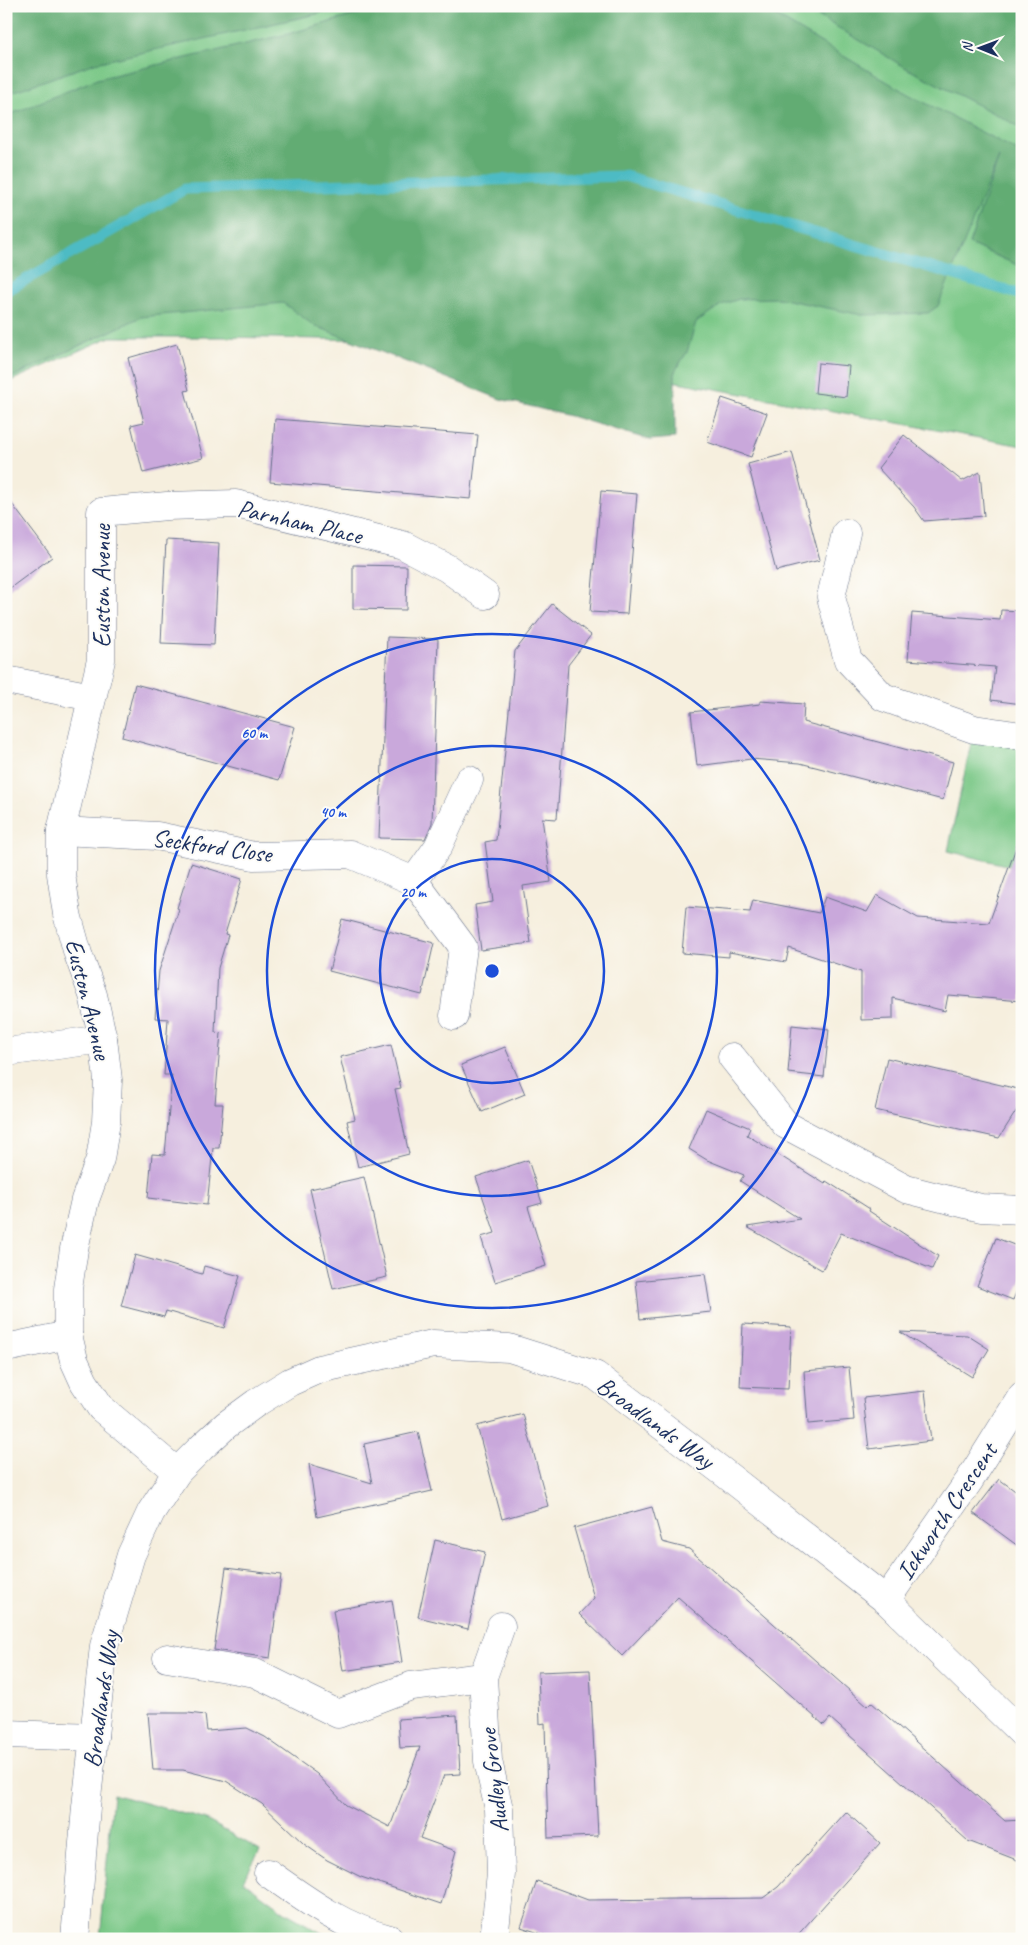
<svg xmlns="http://www.w3.org/2000/svg" width="1028" height="1945" font-family="Caveat,sans-serif">
<style>
.green{fill:#79c786;stroke:#4a7b72}
.forest{fill:#62ac73;stroke:#3e6e68}
.lines{fill:none;stroke-linecap:round;stroke-linejoin:round}
.stream{stroke:#4dbbc4;stroke-width:11}
.building{fill:#c9a8db}
.minor-casing{stroke:#68728b;stroke-width:29}
.minor{stroke:#fff;stroke-width:28}
.ring{fill:none;stroke:#1d4ed8;stroke-width:2.5}
.labels{text-anchor:middle;stroke-width:4;stroke-linejoin:round;paint-order:stroke}
.street-label{font-size:25px;fill:#1b2f5e;stroke:#fdfcf7}
.centre{fill:#1d4ed8;stroke:#fdfcf7;stroke-width:2.5}
.ring-label{font-size:15px;text-anchor:middle;font-weight:bold;fill:#1d4ed8;stroke:#fdfcf7;stroke-width:4;stroke-linejoin:round;paint-order:stroke}
</style>
<rect width="100%" height="100%" fill="#fdfcf7"/>
<filter id="ink" filterUnits="userSpaceOnUse"><feTurbulence type="fractalNoise" baseFrequency=".02" numOctaves="2"/><feDisplacementMap in="SourceGraphic" scale="10" xChannelSelector="R" yChannelSelector="G"/><feConvolveMatrix kernelMatrix="1 2 1 2 8 2 1 2 1" color-interpolation-filters="sRGB"/></filter>
<filter id="wash" filterUnits="userSpaceOnUse"><feTurbulence type="fractalNoise" baseFrequency=".0096" numOctaves="4" result="noise"/><feDisplacementMap in="SourceGraphic" scale="20" xChannelSelector="R" yChannelSelector="G"/><feGaussianBlur stdDeviation="1.12" result="paint"/><feColorMatrix in="noise" values="0 0 0 0 0 0 0 0 0 0 0 0 0 0 0 0 0 1.4 0 .05"/><feComposite in="paint" operator="in"/></filter>
<g filter="url(#wash)">
<rect width="100%" height="100%" fill="#f6efde"/>
<g class="green">
<polygon points="6,6 1022,6 1022,446 462,342 223,337 110,337 6,383"/>
<polygon points="974,729 1022,736 1022,869 948,851"/>
<polygon points="113,1794 206,1820 260,1850 243,1881 285,1912 332,1939 100,1939"/>
</g>
<g class="forest">
<polygon points="6,6 338,6 317,14 95,63 6,94"/>
<polygon points="386,6 759,6 908,94 1022,153 1022,267 969,244 999,157 938,306 928,313 862,315 778,298 739,299 721,305 696,322 687,352 675,371 675,438 650,440 570,416 500,399 313,325 283,303 141,317 6,380 6,116 97,79 288,34"/>
<polygon points="799,6 1022,6 1022,128 908,69 808,10"/>
</g>
<g class="lines">
<polyline class="stream" points="6,291 185,189 625,176 1022,295"/>
</g>
<g id="blocks">
<g class="building">
<polygon points="177,344 189,390 185,391 203,458 143,473 131,425 144,422 128,358"/>
<polygon points="818,363 849,366 846,397 815,393"/>
<polygon points="722,398 767,413 751,457 707,442"/>
<polygon points="275,419 478,435 471,499 270,482"/>
<polygon points="904,435 962,481 980,472 984,516 924,521 914,507 878,468"/>
<polygon points="792,452 820,560 776,571 748,464"/>
<polygon points="601,491 637,494 627,614 590,612"/>
<polygon points="6,496 52,557 6,591"/>
<polygon points="166,540 219,543 214,645 161,643"/>
<polygon points="353,565 407,566 406,610 353,609"/>
<polygon points="552,604 591,635 568,665 557,819 542,818 551,882 523,886 531,943 481,950 475,905 493,902 485,842 496,840 515,651"/>
<polygon points="1001,610 1022,611 1022,704 991,700 995,667 908,660 912,613 1000,620"/>
<polygon points="387,637 438,639 432,823 425,839 379,838"/>
<polygon points="135,684 295,727 279,780 122,737"/>
<polygon points="760,701 804,704 803,722 953,762 943,800 800,763 751,759 697,766 691,712 760,704"/>
<polygon points="1018,842 1022,843 1022,1001 948,995 945,1011 893,998 893,1019 861,1020 861,972 789,948 786,962 729,952 729,957 682,953 686,907 750,912 753,900 819,913 825,897 867,912 877,895 918,918 989,923"/>
<polygon points="191,863 242,879 225,934 228,935 218,968 215,1032 221,1033 215,1104 223,1104 219,1148 213,1148 207,1205 148,1198 152,1154 165,1155 172,1075 164,1075 168,1019 155,1018 159,971 179,909 177,908"/>
<polygon points="342,919 434,943 422,995 329,971"/>
<polygon points="792,1025 829,1029 824,1077 788,1073"/>
<polygon points="391,1045 401,1088 395,1089 409,1154 358,1167 347,1121 355,1119 340,1057"/>
<polygon points="505,1047 525,1094 482,1112 461,1065"/>
<polygon points="887,1058 1022,1090 1022,1102 999,1138 875,1110"/>
<polygon points="706,1109 750,1128 747,1135 825,1184 826,1181 870,1209 869,1211 938,1256 932,1269 841,1233 822,1270 747,1227 800,1219 740,1181 744,1175 707,1160 689,1149"/>
<polygon points="528,1160 542,1203 528,1207 546,1266 495,1282 481,1237 495,1233 476,1177"/>
<polygon points="364,1177 387,1277 333,1289 310,1189"/>
<polygon points="996,1238 1022,1248 1022,1278 1013,1300 977,1286"/>
<polygon points="135,1255 202,1274 204,1266 240,1276 224,1328 166,1311 164,1317 121,1306"/>
<polygon points="705,1274 711,1312 640,1319 636,1281"/>
<polygon points="743,1324 791,1327 788,1389 740,1387"/>
<polygon points="900,1332 967,1335 989,1349 972,1377"/>
<polygon points="849,1367 854,1420 808,1424 804,1371"/>
<polygon points="925,1391 931,1441 869,1449 863,1398"/>
<polygon points="523,1414 548,1506 502,1519 477,1426"/>
<polygon points="418,1432 432,1491 317,1517 309,1464 372,1483 364,1444"/>
<polygon points="999,1479 1022,1496 1022,1549 973,1513"/>
<polygon points="652,1507 662,1542 689,1549 867,1706 871,1702 1005,1821 1022,1820 1022,1862 968,1841 830,1718 824,1725 678,1597 622,1656 579,1614 594,1598 574,1528"/>
<polygon points="435,1540 485,1552 468,1629 418,1617"/>
<polygon points="226,1568 281,1575 270,1658 214,1650"/>
<polygon points="392,1600 402,1662 343,1671 333,1610"/>
<polygon points="590,1670 598,1836 548,1838 545,1723 540,1724 538,1672"/>
<polygon points="148,1713 188,1713 205,1715 207,1731 247,1728 265,1737 317,1774 346,1805 390,1827 420,1747 400,1748 398,1719 457,1715 460,1774 444,1775 420,1838 456,1851 441,1904 361,1877 327,1860 304,1844 262,1804 226,1781 183,1770 153,1770"/>
<polygon points="846,1812 880,1843 794,1939 557,1939 521,1927 537,1881 588,1900 763,1898 778,1887"/>
</g>
</g>
</g>
<g filter="url(#ink)">
<use href="#blocks" fill-opacity="0" stroke="#68728b" stroke-width="1"/>
<g class="lines">
<g class="minor-casing">
<g id="minor">
<polyline points="846,533 831,597 848,660 883,697 974,729 1022,736"/>
<polyline points="6,680 92,697"/>
<polyline points="61,831 157,836 254,856 350,854 414,881 463,947 454,1016"/>
<polyline points="414,881 438,847 469,780"/>
<polyline points="6,1052 103,1039"/>
<polyline points="732,1057 786,1125 906,1189 981,1208 1022,1210"/>
<polyline points="6,1348 68,1335"/>
<polyline points="177,1472 101,1408 84,1382 74,1360 68,1335 68,1289 74,1249 85,1200 100,1159 106,1122 108,1080 103,1039 93,995 78,954 67,914 61,874 61,831 101,660 101,512 167,506 236,504 403,545 447,568 485,595"/>
<polyline points="886,1600 969,1481 1022,1396"/>
<polyline points="167,1658 255,1673 338,1714 411,1686 483,1677"/>
<polyline points="6,1734 94,1737"/>
<path d="M268,1873C306,1900 344,1928 390,1939"/>
<polyline points="75,1939 86,1807 104,1646 131,1555 151,1512 177,1472 201,1448 226,1425 256,1403 290,1382 319,1369 433,1344 509,1348 595,1375 723,1472 886,1600 1022,1733"/>
<polyline points="494,1939 501,1874 499,1809 488,1761 483,1677 501,1626"/>
</g>
</g>
<use href="#minor" class="minor"/>
</g>
</g>
<g class="ring">
<circle cx="492" cy="971" r="112"/>
<circle cx="492" cy="971" r="225"/>
<circle cx="492" cy="971" r="337"/>
</g>
<g class="labels">
<g class="street-label">
<text transform="translate(300 521) rotate(13)" y="9">Parnham Place</text>
<text transform="translate(101 586) rotate(-90)" y="9">Euston Avenue</text>
<text transform="translate(212 845) rotate(8)" y="9">Seckford Close</text>
<text transform="translate(89 999) rotate(76)" y="9">Euston Avenue</text>
<text transform="translate(656 1422) rotate(36)" y="9">Broadlands Way</text>
<text transform="translate(946 1511) rotate(-56)" y="9">Ickworth Crescent</text>
<text transform="translate(100 1699) rotate(-82)" y="9">Broadlands Way</text>
<text transform="translate(493 1781) rotate(-97)" y="9">Audley Grove</text>
</g>
</g>
<circle cx="492" cy="971" r="8" class="centre"/>
<g class="ring-label">
<text x="254" y="738">60 m</text>
<text x="333" y="817">40 m</text>
<text x="413" y="897">20 m</text>
</g>
<rect width="1028" height="1945" fill="none" stroke="#fdfcf7" stroke-width="25"/>
<g transform="translate(980 48) rotate(271)" stroke="#fdfcf7" stroke-width="4" paint-order="stroke">
<path d="M0-4L9 19L0 12L-9 19Z" fill="#1b2f5e"/>
<text y="-8" font-size="14" font-weight="bold" text-anchor="middle" fill="#1b2f5e">N</text>
</g>
</svg>
